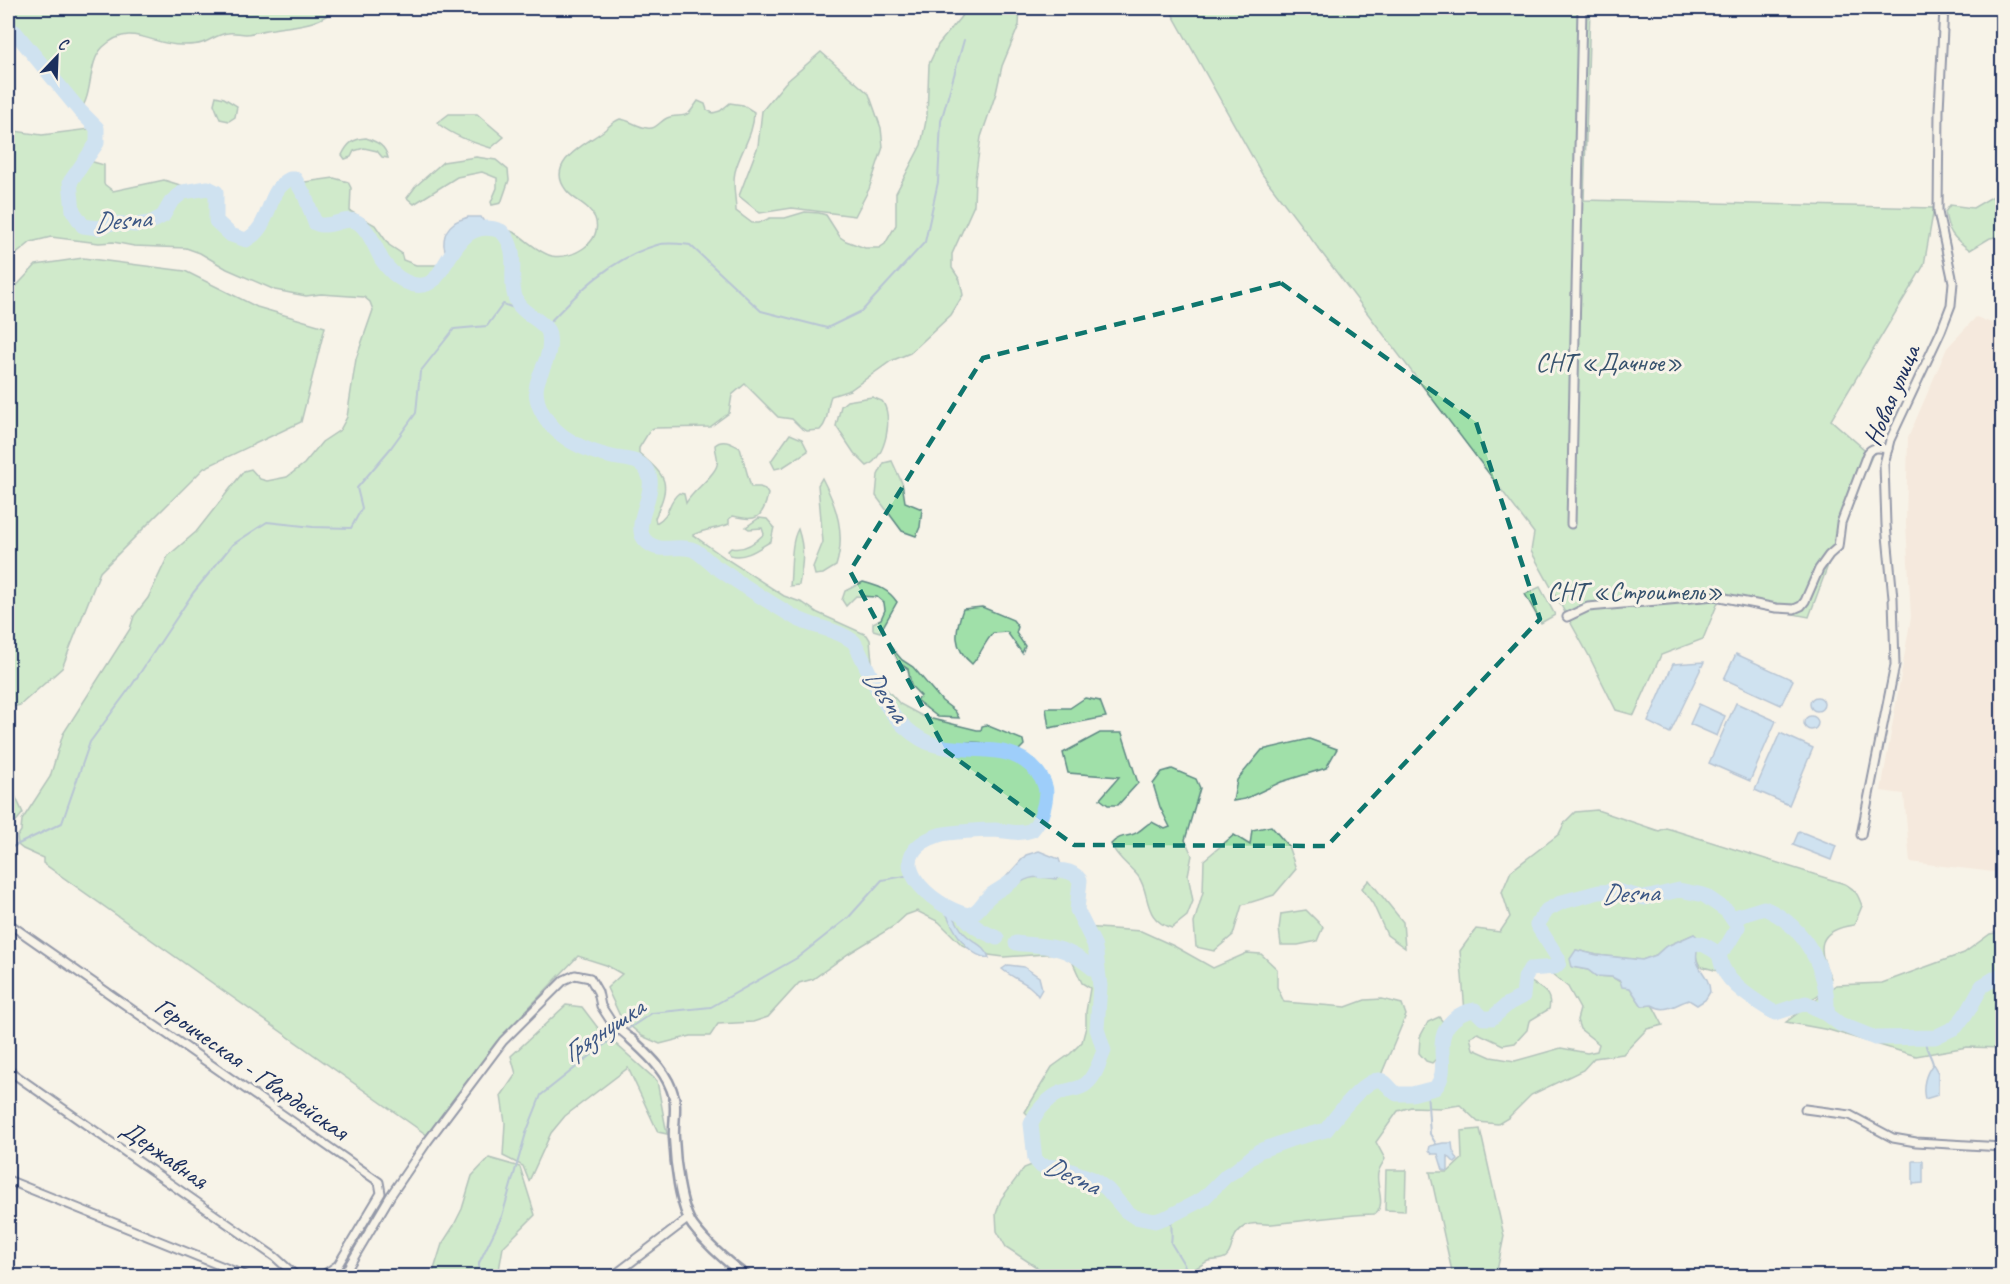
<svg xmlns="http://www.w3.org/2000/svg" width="2010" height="1284" font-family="Caveat,sans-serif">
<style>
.built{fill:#f1ded0}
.green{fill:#a0e0a9;stroke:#5e8884;stroke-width:1.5;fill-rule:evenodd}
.water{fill:#9ecefa;stroke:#6a8ebc;stroke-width:1.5}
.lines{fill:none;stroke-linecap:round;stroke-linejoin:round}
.stream{stroke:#6a8ebc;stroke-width:2}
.river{stroke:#9ecefa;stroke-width:15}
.minor-casing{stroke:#1b2f5e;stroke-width:11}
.tertiary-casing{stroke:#1b2f5e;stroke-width:13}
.minor{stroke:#f7f3e8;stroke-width:7}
.tertiary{stroke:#f7f3e8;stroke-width:8}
.marked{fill:none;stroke:#0f766e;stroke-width:4.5;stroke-dasharray:12 8;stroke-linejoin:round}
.labels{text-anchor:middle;stroke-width:6;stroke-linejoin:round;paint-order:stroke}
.park-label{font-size:26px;fill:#36526d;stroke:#f7f3e8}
.street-label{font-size:26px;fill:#1b2f5e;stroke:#f7f3e8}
.water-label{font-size:27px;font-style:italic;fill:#3c5785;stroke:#f7f3e8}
</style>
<rect width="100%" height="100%" fill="#f7f3e8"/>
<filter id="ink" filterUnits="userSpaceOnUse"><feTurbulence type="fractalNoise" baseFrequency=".0167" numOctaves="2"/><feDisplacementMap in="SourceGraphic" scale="12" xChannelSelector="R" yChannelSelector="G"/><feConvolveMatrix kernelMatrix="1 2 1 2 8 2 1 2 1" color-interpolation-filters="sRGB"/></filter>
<g filter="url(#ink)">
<polygon class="built" points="1976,317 2002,327 2002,873 1910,862 1904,794 1881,791 1911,617 1906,523 1908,438 1947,348"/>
<g class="green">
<path d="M8,8H336C318,26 296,25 273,29C264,30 255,33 246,34C240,34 234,32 228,33C218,34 211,40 202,43C197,45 190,45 184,45C152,47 132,20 103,47C87,63 94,92 80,111L15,32L8,29Z"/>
<path d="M968,8H1020L1019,25L1002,66L996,93L981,137L975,179L974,205L952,254V268L960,280L963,295L951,315L910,353L891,361L850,390L831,396C826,408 830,420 820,430L807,431L801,428L792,419L778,417L745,384L732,395L729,413L710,427L654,428L650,430L639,448V453C668,478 671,482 655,518L656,523C673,513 666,503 679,493L684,494L686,503C693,490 714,477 717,465C719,458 715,452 715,445C723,438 732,444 740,448L751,487H760L765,489L768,494C763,519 756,522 733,516L729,519V524C717,529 704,529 693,535L728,560L784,596L803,603L818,613L867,635L870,640L873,672L878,680L900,704L924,717L977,730H981L982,726L986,725L1023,740L1024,745L1017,752C997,746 973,736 953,747C987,751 1017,745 1041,777C1053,793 1043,831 1021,834C1013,834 1003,830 994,830C985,830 975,832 966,833C940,835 922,833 909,862C910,886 947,910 968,915L978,911L993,893L1001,891L1025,871L1061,870L1074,873L1080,880L1077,910L1084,927L1141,931L1174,946L1213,968L1247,953L1261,954L1277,969V987L1284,1002L1346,1007L1365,1000L1382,999L1402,1004L1406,1015L1379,1080L1397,1094C1409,1094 1424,1094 1434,1088C1448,1081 1437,1044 1447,1027C1451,1020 1458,1016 1465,1012L1460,951L1476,929L1500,932L1510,917L1502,892L1511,871L1559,834L1565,822L1575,812L1597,810L1659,831L1666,828L1673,830L1845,884C1856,890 1858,895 1862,906L1854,925C1817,930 1816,948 1831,978C1824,1000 1794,1007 1775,1013C1755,1001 1737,988 1723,970L1721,972L1700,966C1695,958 1695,949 1700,942L1694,934L1665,947L1656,955L1642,960L1597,955L1576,950L1572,967L1588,970L1596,976L1612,977L1630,988L1642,1006L1652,1005L1654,1008L1663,1025L1647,1029L1623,1054L1594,1058L1583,1070L1531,1095L1508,1118L1498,1124L1478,1122L1460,1105L1441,1108L1411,1107L1398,1111L1376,1142L1385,1159C1383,1163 1379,1168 1378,1173C1375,1186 1388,1206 1374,1214C1340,1215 1306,1221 1272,1224C1262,1225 1253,1221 1245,1226C1228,1237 1235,1249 1226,1257C1221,1261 1214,1259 1208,1261C1204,1263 1200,1266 1196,1268L1200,1276H1050L1006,1247L997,1231L996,1214L1001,1199L1024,1168L1037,1163L1034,1155L1031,1124L1032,1119L1025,1112L1052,1067L1070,1054L1082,1042L1086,1027V1012L1090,988L1082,983L1073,963L1058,953L1004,957L981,954L962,945L939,922L917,911L906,915L894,926L848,954L813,979L799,983L768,1017L753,1022L718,1024L710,1036H691L660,1044L642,1036L621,1018L607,988L622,974L606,965L578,956L496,1042L427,1135L43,863V858L23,849L18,845L17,837L21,831L22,820L50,777L63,734L130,629L134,616L148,598L168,556L196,532L244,471L251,469L260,479L267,481L287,477L304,464L322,442L340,430L347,417L356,359L373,310L370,302L364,297L321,294L306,296L275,290L227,269L200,253L186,248L134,246L113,242L99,243L51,237L31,242L8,261V130L42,135L97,128V143L86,160L104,165V184L113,191L164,180L193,189H212L216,192V221C271,283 261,174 295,179L298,183L334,178L348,182L351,188L350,211L375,225L389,245L401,253L403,260L416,265H437L442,270C454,249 476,210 505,234L511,231L517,234C528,241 539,253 552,256C572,260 604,242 595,218C589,204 574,201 566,190C545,163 585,144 602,132C609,127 612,122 620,119C630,120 637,127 647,128C656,130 660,121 667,118C675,114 683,118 689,113C692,110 695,105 698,101L705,104L707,110L713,113L720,111L730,103L743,105L754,112C754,135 740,151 735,172C732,184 736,199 736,211L752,223H759L770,218H785L805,212L819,213L826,215L840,237L846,241L865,248H879L885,244L896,225V193L921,145L927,116L929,64L938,45ZM1545,968L1568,987L1580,1009L1577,1020L1580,1029L1599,1044L1597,1051L1587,1053L1561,1048L1515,1061L1491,1057L1473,1049L1470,1037L1478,1033L1503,1045L1515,1043L1527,1030L1529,1021L1549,1009C1553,991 1539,988 1525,978L1530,969Z"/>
<polygon points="1169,8 1590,8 1584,200 1934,208 1924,265 1831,420 1872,456 1849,508 1809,617 1719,600 1703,639 1661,655 1634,715 1616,710 1588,654 1531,551 1534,533 1262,174"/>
<polygon points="821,52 869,94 881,128 883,147 869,189 855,216 792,208 760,213 739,196 758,146 762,111 785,83"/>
<polygon points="216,96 224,98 237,106 235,117 229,121 220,119 214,104"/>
<path d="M449,114H477L504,137L491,148C471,142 454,136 437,123Z"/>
<path d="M366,138C377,142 385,145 388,158L382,157L377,151L364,148L354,151L351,157L345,159L342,155C348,143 353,139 366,138Z"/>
<polygon points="476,157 496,160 508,170 509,180 501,203 492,205 491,202 497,188 497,178 482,172 457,177 414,204 407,198 416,186 443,162"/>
<path d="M2002,191V236L1990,238L1970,250C1953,238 1948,232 1945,212L1950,205L1973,208Z"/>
<polygon points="83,258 185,271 257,307 325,327 301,422 204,468 100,572 62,668 20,705 8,708 8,295 36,265"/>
<path d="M872,397L882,401C894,416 886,458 867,466L854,453L836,426L841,406L847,401Z"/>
<polygon points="790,434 802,439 808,451 783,467 775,469 771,461"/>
<polygon points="892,461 902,483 905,502 922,509 920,527 916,536 902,531 876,496 878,475 884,463"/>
<path d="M822,478C837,507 846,534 836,566L823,574L815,575L813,567L823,542L818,485Z"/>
<path d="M759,518L767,519L774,527L771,541C758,549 746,559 730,555L728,551L731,548C744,551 755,543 764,534L762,528L749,529L746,527Z"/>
<path d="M798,529C805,550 803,563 799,585L790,586C792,568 790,543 798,529Z"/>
<path d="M863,582C878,586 888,589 897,602L880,632L873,630V623L881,619L885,610L884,603L877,597L856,596L846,606L842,600L845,591Z"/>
<polygon points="1540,587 1555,615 1541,623 1525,594"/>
<path d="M982,607L1013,620L1018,627L1016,633L1025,646L1022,653L1007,632L993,633C984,643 981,654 972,664C952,647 955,631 963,609Z"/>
<polygon points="890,646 902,660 913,667 942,701 955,711 959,718 938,717 916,700 921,696 911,686 908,669 898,662"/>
<polygon points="1085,698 1100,701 1106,717 1049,728 1046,708 1070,708"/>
<polygon points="1100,733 1122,733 1138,783 1118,805 1108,805 1100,799 1119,777 1068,773 1063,753"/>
<polygon points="1309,739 1337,749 1326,768 1281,782 1245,799 1233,801 1237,780 1262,750"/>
<path d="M1172,769L1196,779L1200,788L1185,840L1192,855L1188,875L1193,901L1187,916L1172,928C1142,920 1151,893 1138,876C1129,865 1116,857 1111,844C1123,832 1130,839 1139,831C1144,828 1146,824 1152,822L1165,829L1170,827L1160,807L1153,784L1162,772Z"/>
<polygon points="8,784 11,787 23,813 8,831"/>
<polygon points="1271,826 1288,846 1296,869 1274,895 1242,905 1233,935 1214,951 1196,947 1194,923 1203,892 1204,860 1234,835 1250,845 1252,830"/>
<polygon points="1369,880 1403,922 1405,948 1387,935 1373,904 1362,888"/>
<polygon points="1306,910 1323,927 1317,941 1298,945 1281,945 1279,929 1281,914"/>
<polygon points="2002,932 2002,1048 1967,1047 1916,1056 1829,1030 1786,1022 1836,985 1882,983 1964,953 1990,934"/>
<polygon points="566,1005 582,1007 598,1028 657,1081 667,1134 658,1132 628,1068 565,1116 551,1133 529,1181 523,1166 503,1156 505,1123 501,1096 516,1074 511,1056"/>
<polygon points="1439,1017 1444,1023 1437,1043 1439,1056 1432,1063 1426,1061 1419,1053 1420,1037 1428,1022"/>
<polygon points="1480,1129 1504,1236 1496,1276 1453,1276 1430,1172 1448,1172 1462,1159 1461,1131"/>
<polygon points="489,1158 520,1167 535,1215 503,1247 498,1276 432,1276 442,1244 453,1227 462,1209 472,1176"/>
<polygon points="1386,1170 1406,1170 1405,1211 1385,1210"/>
</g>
<g class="water">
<path d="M468,217H481L487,227C468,230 460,242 450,257C440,248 443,231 454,223C457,220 464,219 468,217Z"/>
<polygon points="1736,654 1793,680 1781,705 1724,679"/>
<polygon points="1704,662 1670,733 1648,722 1673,664"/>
<circle cx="1817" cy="704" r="7"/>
<polygon points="1736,703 1776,721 1750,781 1709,763"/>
<polygon points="1699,704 1725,716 1717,736 1690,724"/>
<circle cx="1811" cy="723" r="7"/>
<polygon points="1780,733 1813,748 1789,805 1755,790"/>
<polygon points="1799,831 1836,846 1831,860 1793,845"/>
<path d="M1039,851L1059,859L1063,871H1061V876L1056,879C1032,875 1026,877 1007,892L1001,891L1004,879L1026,855Z"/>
<path d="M948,910C956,916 957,927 965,934C974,943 986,946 989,958C968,957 954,931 946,913Z"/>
<path d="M1694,934L1699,938C1699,946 1695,953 1697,961C1700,973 1709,975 1710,992L1705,1000L1697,1005L1689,1000C1675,1004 1666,1014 1652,1005L1642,1006L1630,988L1622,987L1620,981L1612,977L1596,976L1588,970L1572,967L1570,959L1576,950L1597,955L1642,960L1656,955L1665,947Z"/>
<path d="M1008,965L1024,967L1039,977L1042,989L1038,996C1031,983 1013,979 1002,969Z"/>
<path d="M1933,1064L1938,1073V1095L1925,1099C1922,1087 1925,1074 1933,1064Z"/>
<polygon points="1443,1143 1452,1143 1453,1151 1458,1160 1455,1163 1448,1156 1448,1171 1443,1170 1438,1154 1432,1154 1429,1150 1430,1146"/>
<polygon points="1913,1161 1923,1161 1923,1183 1913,1184"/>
</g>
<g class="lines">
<g class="stream">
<path d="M545,327C577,293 611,258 657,245C667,242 680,244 690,245L761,311L827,328L862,311L925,242L938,182L941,121L964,40"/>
<polyline points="8,849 62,823 90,742 132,685 193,593 232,545 267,522 313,527 351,528 362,508 357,488 390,449 416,413 420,372 454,329 487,326 503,304 525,312"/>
<path d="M1926,1037C1923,1047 1931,1054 1933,1064"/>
<polyline points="1427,1090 1430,1134 1436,1144"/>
<path d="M1172,1214C1170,1224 1173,1233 1171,1243L1185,1266"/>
<polyline points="479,1276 479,1263 502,1216 526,1133 541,1095 604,1045 652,1013 711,1007 797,958 849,917 882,880 911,875"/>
</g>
<g class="river">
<path d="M8,29L15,32L80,111L97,128V143L70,182L73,211L83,226L98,228L112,223L135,225L150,223L163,216L171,202L183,192L208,188L216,192V221L231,235L246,240C273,226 265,191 290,179H295L305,196L315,223C329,231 347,213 360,224C371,233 375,248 382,260C393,277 417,295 435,279C453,256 463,217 501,231C523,252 505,281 518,304C525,315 548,323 549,335C554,368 524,378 542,412C555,438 586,451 612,457C620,459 632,459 639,463C670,483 625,524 647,542C661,555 678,543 694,550C702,554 708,562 716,567C742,585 769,602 796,618C815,628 837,629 854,642C873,676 884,718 921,739C957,760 1007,735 1037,772C1042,778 1046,784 1046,793C1045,807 1041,820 1032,830C1019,835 1008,831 995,830C986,830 947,832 939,835C876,856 930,906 968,915C980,912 982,902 991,895C999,889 1008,885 1016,878"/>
<path d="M1041,871C1054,870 1072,868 1080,880L1077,910L1094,944L1096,953L1100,986L1097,1029L1104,1051C1099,1062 1096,1076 1086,1084C1079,1090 1068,1089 1060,1093C1049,1098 1035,1112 1031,1124L1035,1159L1041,1166L1061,1167L1093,1179L1107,1189L1126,1211L1135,1217L1155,1221L1170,1216L1203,1199L1227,1175L1236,1170L1259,1151L1292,1139L1326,1130C1334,1119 1365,1078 1379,1080C1387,1081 1390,1090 1397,1094H1412L1435,1088C1453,1068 1430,1041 1453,1020C1459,1014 1466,1011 1475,1010L1483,1018H1492L1508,1004L1523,996L1525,978L1530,969L1555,967L1559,963L1558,958L1537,925L1547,910L1562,902L1599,892L1617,891L1645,898L1679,890L1704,895L1727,911L1738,927L1728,944L1719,954C1720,958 1721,964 1723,968C1731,987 1759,1003 1775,1013L1806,1003L1827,1014L1840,1024L1875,1038L1935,1037L1956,1027L1968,1011L1982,986L2002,974"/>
<path d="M963,914C971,926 983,932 997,938"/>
<path d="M1732,918L1764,908C1805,925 1829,971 1827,1014"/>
<path d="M1016,943C1028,945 1045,945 1055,948C1072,952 1084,961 1097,972"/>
<path d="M1682,951C1699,937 1703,944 1719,954"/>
</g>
<g class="minor-casing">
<g id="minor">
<polyline points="1571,524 1582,8"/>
<path d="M1567,617L1588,607L1715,596L1776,608L1794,609L1801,606L1805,601L1819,569L1829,555L1838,547L1841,523L1867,454C1872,446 1879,448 1888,449"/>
<polyline points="1861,835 1895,665 1893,598 1886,525 1884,464 1890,440 1941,331 1951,305 1953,282 1938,212 1939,110 1944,8"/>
<polyline points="8,923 379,1182 381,1193 338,1265 322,1276"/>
<polyline points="8,1070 275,1257 296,1276"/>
<polyline points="1805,1109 1850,1115 1893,1138 1916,1142 2002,1147"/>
<polyline points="8,1180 246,1276"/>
<polyline points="343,1276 391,1195 427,1142 503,1041 564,980 575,975 590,978 598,992 601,1006 612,1023 631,1039"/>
<polyline points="613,1276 689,1218"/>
</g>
</g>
<g class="tertiary-casing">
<path id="tertiary" d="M631,1039C649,1056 667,1071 674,1097C677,1109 673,1125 674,1138C675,1161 680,1208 693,1226C708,1246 727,1262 746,1276"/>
</g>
<use href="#minor" class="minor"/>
<use href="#tertiary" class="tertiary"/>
</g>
</g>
<path d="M0 0H2010V1284H0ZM1281,283L1476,422L1540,619L1327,846L1074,845L946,751L850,571L983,358Z" fill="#f7f3e8" fill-opacity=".55" fill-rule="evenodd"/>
<path class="marked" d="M1281,283L1476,422L1540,619L1327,846L1074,845L946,751L850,571L983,358Z"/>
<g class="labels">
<g class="park-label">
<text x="1609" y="371">СНТ «Дачное»</text>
<text x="1635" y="600">СНТ «Строитель»</text>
</g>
<g class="street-label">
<text transform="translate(1891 395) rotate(-67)" y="9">Новая улица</text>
<text transform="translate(252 1068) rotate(35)" y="9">Героическая - Гвардейская</text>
<text transform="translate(165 1154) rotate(35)" y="9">Державная</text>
</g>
<g class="water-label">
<text transform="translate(122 220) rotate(-5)" y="9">Desna</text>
<text transform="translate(886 695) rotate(55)" y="9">Desna</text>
<text transform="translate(1630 893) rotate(-2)" y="9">Desna</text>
<text transform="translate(603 1030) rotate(-34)" y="9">Грязнушка</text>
<text transform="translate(1072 1175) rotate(25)" y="9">Desna</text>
</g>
</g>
<rect width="2010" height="1284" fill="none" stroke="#f7f3e8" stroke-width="30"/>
<rect x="15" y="15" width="1980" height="1254" fill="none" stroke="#1b2f5e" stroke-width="2" filter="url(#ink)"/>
<g transform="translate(57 57) rotate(23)" stroke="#f7f3e8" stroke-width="4.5" paint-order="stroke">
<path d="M0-4.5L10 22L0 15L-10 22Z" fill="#1b2f5e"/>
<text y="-9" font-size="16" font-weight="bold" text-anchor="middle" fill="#1b2f5e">С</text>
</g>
</svg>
